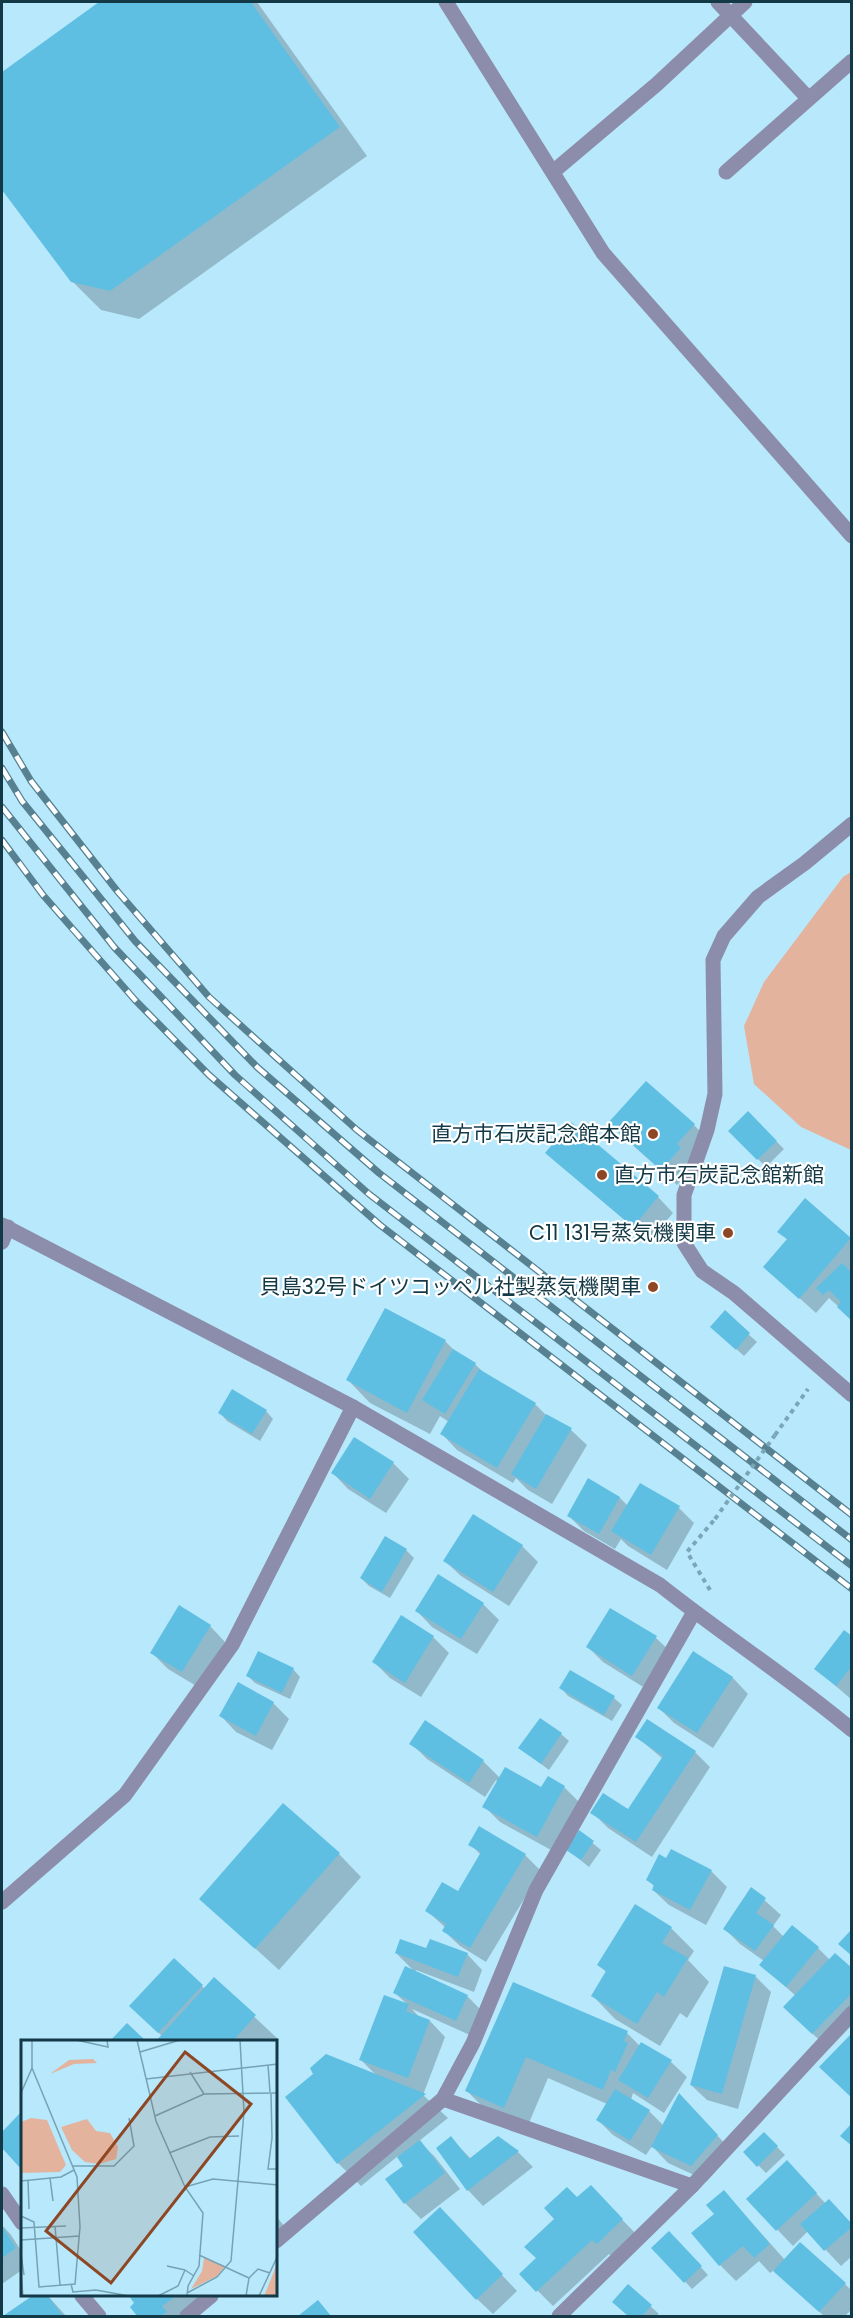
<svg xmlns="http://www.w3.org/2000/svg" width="853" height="2318" font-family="Poppins,'Noto Sans JP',sans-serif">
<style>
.green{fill:#e4b39e}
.shadow{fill:#0003}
.building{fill:#5fbfe2}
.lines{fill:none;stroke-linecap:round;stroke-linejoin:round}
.path{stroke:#7aa6b8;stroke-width:4;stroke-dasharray:4.5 4.5;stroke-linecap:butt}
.minor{stroke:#8c8cab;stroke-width:15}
.rail-casing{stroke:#578190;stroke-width:7}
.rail{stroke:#fff;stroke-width:4.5;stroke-dasharray:14;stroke-linecap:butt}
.path-bridge{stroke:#7aa6b8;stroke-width:4;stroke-dasharray:4.5 4.5;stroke-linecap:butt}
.poi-dot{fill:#8e4724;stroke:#fff;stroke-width:2}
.labels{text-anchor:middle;stroke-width:4.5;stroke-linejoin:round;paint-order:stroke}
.poi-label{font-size:21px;fill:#143946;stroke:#fff;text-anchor:end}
.inset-road{fill:none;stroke:#76a2b3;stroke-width:1.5}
.view{fill:#8e4724;fill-opacity:0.15;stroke:#8e4724;stroke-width:3}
.inset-edge{fill:none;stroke:#143946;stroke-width:3}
</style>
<rect width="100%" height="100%" fill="#b7e8fc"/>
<polygon class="green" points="851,872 851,1150 801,1127 754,1084 744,1026 764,982 843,877"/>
<g class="shadow">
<polygon points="101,2 257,2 367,156 139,319 101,310 72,281 2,188 2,74"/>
<polygon points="748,1113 784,1149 766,1167 730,1131"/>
<polygon points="694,1125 709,1141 696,1165 677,1185 626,1139"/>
<polygon points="547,1153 658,1197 673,1213 649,1241"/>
<polygon points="806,1200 852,1240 852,1319 829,1298 816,1313 765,1267 788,1240 779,1232"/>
<polygon points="386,1310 445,1341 458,1354 475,1364 485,1374 535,1404 547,1416 571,1430 587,1445 552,1504 528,1490 516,1478 513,1483 457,1450 442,1434 449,1422 440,1416 430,1434 370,1403 348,1380"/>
<polygon points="725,1313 757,1342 744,1356 720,1334"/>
<polygon points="266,1411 273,1419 260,1441 227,1421 220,1413"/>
<polygon points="393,1463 409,1479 386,1513 348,1489 333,1473"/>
<polygon points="589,1480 620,1498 628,1506 679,1508 694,1523 667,1570 628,1546 621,1539 615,1549 584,1531 569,1516"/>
<polygon points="385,1538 406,1550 414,1558 390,1598 369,1586 361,1578"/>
<polygon points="522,1546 538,1562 509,1606 461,1576 445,1561"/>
<polygon points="483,1604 499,1620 477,1654 432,1627 417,1611"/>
<polygon points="210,1626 225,1642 198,1687 168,1669 152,1653"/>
<polygon points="433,1637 449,1653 421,1697 390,1678 374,1662"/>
<polygon points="656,1638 672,1653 648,1690 603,1662 588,1647"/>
<polygon points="852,1638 852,1700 816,1669"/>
<polygon points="694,1653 733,1678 748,1694 713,1748 674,1723 659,1708"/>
<polygon points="293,1669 300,1677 290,1699 255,1683 248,1676"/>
<polygon points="571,1672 614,1698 622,1705 612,1721 568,1696 561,1688"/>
<polygon points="273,1703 289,1719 272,1750 236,1732 221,1716"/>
<polygon points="561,1734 569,1741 549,1770 520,1748"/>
<polygon points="637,1737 695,1752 710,1767 652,1857 608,1828 592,1812 629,1811 663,1759"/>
<polygon points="411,1743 483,1761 500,1778 542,1789 548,1778 564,1787 580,1803 553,1851 500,1822 484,1806 498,1782 496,1780 485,1797 427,1759"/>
<polygon points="479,1828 525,1855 541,1871 486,1962 460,1946 444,1931 446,1928 427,1911 458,1893 481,1855 470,1844"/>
<polygon points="579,1832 601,1850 589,1867 568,1850"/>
<polygon points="339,1854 361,1877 279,1970 201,1899"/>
<polygon points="667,1860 711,1871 727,1887 706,1925 669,1905 653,1890 655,1887 648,1880"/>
<polygon points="752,1889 781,1915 773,1926 784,1937 818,1948 830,1960 852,1971 852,2025 829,2049 801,2023 796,1996 761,1965 764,1961 740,1944 725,1929"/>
<polygon points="671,1928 694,1951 688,1960 709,1982 687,2018 680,2013 660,2046 615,2019 593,1996 607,1973 599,1965"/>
<polygon points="427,1950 467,1954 482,1970 474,1992 416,1970 415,1972 396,1953"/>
<polygon points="174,1960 205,1989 214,1979 278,2039 275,2042 157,2042 162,2036 131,2006"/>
<polygon points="755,1976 771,1992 738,2109 707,2100 691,2085"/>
<polygon points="514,1984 627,2033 640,2046 642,2044 671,2062 687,2077 664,2113 633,2093 631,2100 649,2111 664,2126 694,2111 733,2152 707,2181 668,2163 652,2146 646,2155 613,2135 598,2120 607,2104 548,2078 526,2130 490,2114 467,2091"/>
<polygon points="395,1993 467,1996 483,2012 472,2036 412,2009 420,2018 430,2021 445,2037 423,2095 448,2118 419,2141 435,2157 460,2189 421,2219 405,2203 387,2180 405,2166 398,2156 361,2186 338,2163 287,2097 377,2076 360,2059 408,2005"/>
<polygon points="22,2114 22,2168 2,2146 2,2134"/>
<polygon points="764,2134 785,2155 766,2173 745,2152"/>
<polygon points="451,2138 471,2159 518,2152 533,2167 483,2206 468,2190 438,2148"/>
<polygon points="802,2178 826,2204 852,2224 852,2256 841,2266 808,2231 793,2246 748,2199"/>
<polygon points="724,2192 785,2260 845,2284 852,2291 852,2309 845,2316 824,2316 774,2270 770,2273 759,2261 736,2281 720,2265 693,2233 716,2214"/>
<polygon points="577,2199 606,2203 637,2235 613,2258 609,2254 553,2306 521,2274 538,2259 556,2219"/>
<polygon points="276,2216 289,2232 276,2242"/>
<polygon points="2,2225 11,2235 22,2252 22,2270 2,2284"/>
<polygon points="455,2225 517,2291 493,2314 477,2299"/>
<polygon points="677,2241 708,2275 692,2289 654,2248"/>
<polygon points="628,2286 659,2314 656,2316 630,2316 622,2309"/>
<polygon points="34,2296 48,2296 66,2316 5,2316"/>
<polygon points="130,2296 213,2296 185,2316 139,2316 132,2307 136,2303"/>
</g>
<g class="building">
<polygon points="99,2 251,2 340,127 110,291 71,282 2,190 2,72"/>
<polygon points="646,1081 695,1124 677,1144 681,1148 661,1170 608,1123"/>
<polygon points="748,1111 777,1141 757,1160 728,1131"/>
<polygon points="571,1122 659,1196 633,1227 545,1153"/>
<polygon points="805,1198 851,1238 799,1299 763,1267 787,1239 777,1232"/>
<polygon points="842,1263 852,1273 852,1321 837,1307 841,1302 829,1290 823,1295 816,1288"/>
<polygon points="385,1308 446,1340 407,1413 346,1380"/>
<polygon points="725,1310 750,1333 736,1350 710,1327"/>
<polygon points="453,1349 476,1363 445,1414 422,1400"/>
<polygon points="479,1369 536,1403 497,1468 440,1434"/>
<polygon points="232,1389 267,1410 252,1434 218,1413"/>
<polygon points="546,1414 572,1428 536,1489 511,1474"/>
<polygon points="354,1437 394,1462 370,1499 331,1473"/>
<polygon points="588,1478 620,1497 599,1534 567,1516"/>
<polygon points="640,1483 680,1506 651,1555 611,1531"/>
<polygon points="473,1514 523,1545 493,1592 443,1561"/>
<polygon points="385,1536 407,1549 382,1592 360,1578"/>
<polygon points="438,1574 484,1603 461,1639 415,1611"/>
<polygon points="179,1605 211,1625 182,1672 150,1653"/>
<polygon points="610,1608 657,1636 632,1676 586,1647"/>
<polygon points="401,1615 434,1636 405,1683 372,1662"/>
<polygon points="844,1630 852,1636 852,1666 836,1686 814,1669"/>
<polygon points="258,1651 294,1668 282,1693 246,1676"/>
<polygon points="693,1651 733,1677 697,1733 657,1708"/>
<polygon points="570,1670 615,1696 604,1715 559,1688"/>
<polygon points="238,1682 274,1702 256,1736 219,1716"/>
<polygon points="540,1718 562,1733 541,1764 518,1748"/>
<polygon points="647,1719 696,1751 636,1842 590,1813 603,1793 628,1809 663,1756 635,1737"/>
<polygon points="425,1720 484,1760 469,1783 409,1744"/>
<polygon points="505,1767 541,1787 548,1776 565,1786 537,1837 482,1807"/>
<polygon points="283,1803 340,1853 255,1949 199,1899"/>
<polygon points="479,1826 526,1854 470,1948 442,1931 446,1924 425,1911 442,1882 458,1891 481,1852 468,1845"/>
<polygon points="579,1830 594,1841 581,1860 566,1850"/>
<polygon points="671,1849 712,1870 690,1910 652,1890 654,1885 646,1880 659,1854 666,1858"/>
<polygon points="751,1887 766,1898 756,1913 774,1925 755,1951 723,1929"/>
<polygon points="635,1904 672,1927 662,1943 688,1958 664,1997 657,1992 637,2024 591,1996 606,1971 597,1965"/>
<polygon points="792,1925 819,1947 786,1987 759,1965"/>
<polygon points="852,1929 852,1956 838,1944"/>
<polygon points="400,1939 426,1948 430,1939 468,1953 458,1977 395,1953"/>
<polygon points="835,1953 852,1968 852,1993 812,2034 783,2007"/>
<polygon points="174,1958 203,1985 158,2033 129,2006"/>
<polygon points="405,1966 468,1995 456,2021 393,1993"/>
<polygon points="724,1966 756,1975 722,2094 690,2085"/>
<polygon points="214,1977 256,2015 232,2042 155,2042"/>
<polygon points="513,1982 628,2031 624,2041 628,2043 615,2072 611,2070 603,2090 526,2057 504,2108 465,2091"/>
<polygon points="384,1995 409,2004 406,2011 430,2020 408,2078 359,2060"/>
<polygon points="127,2023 147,2042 109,2042"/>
<polygon points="852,2033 852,2098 819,2067"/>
<polygon points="641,2042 672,2060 648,2098 618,2080"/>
<polygon points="326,2054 426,2094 337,2164 285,2097 313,2074 310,2068"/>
<polygon points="615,2089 650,2110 630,2141 596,2120"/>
<polygon points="679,2093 718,2135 691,2166 651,2147"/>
<polygon points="22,2111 22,2170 2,2148 2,2132"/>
<polygon points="852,2123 852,2146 840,2136"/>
<polygon points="764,2132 778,2146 757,2167 743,2152"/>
<polygon points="451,2136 469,2159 498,2136 519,2151 467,2191 436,2148"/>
<polygon points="420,2140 445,2173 404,2204 385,2179 403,2166 397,2157"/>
<polygon points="787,2160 817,2193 776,2231 746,2199"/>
<polygon points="591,2185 623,2219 597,2244 592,2240 536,2292 519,2274 536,2258 524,2247 554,2219 544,2208 567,2187 577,2197"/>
<polygon points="724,2190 770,2244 754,2258 743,2246 719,2266 691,2233 714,2214 706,2205"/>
<polygon points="829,2199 852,2224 852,2227 824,2251 800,2224"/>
<polygon points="440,2207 503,2274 476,2300 413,2232"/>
<polygon points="2,2226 16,2248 2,2258"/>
<polygon points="669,2231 702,2266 684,2283 651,2248"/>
<polygon points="800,2242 846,2283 819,2312 773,2271"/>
<polygon points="628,2284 652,2305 642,2316 628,2316 612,2302"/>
<polygon points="32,2296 48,2296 63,2316 3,2316"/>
<polygon points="129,2296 176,2296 162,2306 167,2312 161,2316 137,2316 130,2307 134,2303"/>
<polygon points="318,2300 331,2316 298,2316"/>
</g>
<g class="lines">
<g class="path">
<polyline points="775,1435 808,1389"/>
<polyline points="710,1590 687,1552 715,1519"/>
</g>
<g class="minor">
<polyline points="446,2 603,253 852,536"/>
<polyline points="718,2 808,98"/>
<polyline points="554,171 657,84 745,2"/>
<polyline points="726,172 852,61"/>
<polyline points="852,824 805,863 758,897 724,936 713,960 715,1094 707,1130 684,1195 684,1243 702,1271 734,1293 852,1395"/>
<path d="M2,1225L353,1407L660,1585C723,1635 790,1678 852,1730"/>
<polyline points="2,1242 8,1227"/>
<polyline points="2,1902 125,1795 232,1645 353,1407"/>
<polyline points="443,2099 692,2186"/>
<polyline points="2,2194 22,2223"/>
<polyline points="276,2241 443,2099 473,2043 536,1890 694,1612"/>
<polyline points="82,2296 99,2316"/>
<polyline points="187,2316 211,2296"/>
<polyline points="559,2316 692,2186 852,2013"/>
</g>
<g class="rail-casing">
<g id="rail">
<polyline points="2,732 31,781 118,892 209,997 357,1130 852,1515"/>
<polyline points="2,768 22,801 135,941 257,1067 379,1173 852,1540"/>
<polyline points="2,807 114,947 235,1075 369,1194 852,1566"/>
<polyline points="2,840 43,895 135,1000 209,1075 380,1225 852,1589"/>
</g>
</g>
<use href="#rail" class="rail"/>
<polyline class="path-bridge" points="715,1519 775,1435"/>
</g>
<g class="poi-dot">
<circle cx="653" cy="1134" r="6"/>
<circle cx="602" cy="1175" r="6"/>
<circle cx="728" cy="1233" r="6"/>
<circle cx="653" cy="1287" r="6"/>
</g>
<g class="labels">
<g class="poi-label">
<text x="641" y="1141">直方市石炭記念館本館</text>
<text x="614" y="1182" text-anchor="start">直方市石炭記念館新館</text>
<text x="716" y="1240">C11 131号蒸気機関車</text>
<text x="641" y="1294">貝島32号ドイツコッペル社製蒸気機関車</text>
</g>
</g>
<g transform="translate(21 2040)">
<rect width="256" height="256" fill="#b7e8fc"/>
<path d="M48,20L72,19L76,23L53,24L29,34ZM10,78L26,80L45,125L39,132L0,133V82ZM66,79L75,91L89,93L97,107L95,119L78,124L64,122L51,110L40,87ZM183,218L204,226L196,236L170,249L181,231ZM256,223V256H243L250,239Z" fill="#e4b39e"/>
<path class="inset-road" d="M55,0L87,7L86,0M116,0L135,81L164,147L182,173L178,226L167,246L166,256M119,12L159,0M247,25L249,52M169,32L183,54M125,39L257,24M0,53L11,28V0M250,53L251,98L247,129H257M134,76L183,54L257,53M148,113L189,97L218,96M51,126H93L113,106L108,78M29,138L32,161M7,140L8,169M0,141L40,137L53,130M164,147L192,139L257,145M0,176L13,182L18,247L54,244L59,187L56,137L11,28M34,186L39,245M0,188L45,186M0,200L58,196M0,214L3,235M178,215L228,238L225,256M146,226L164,230M0,235L2,256M228,238L237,229L249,233M50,244L52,252L75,250L108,256M166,253L196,237L210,221L223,72L219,0M137,256L157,246L164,230L173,236M238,256L257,215"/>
<path class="view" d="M164,12L230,64L90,243L25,191Z"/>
<rect width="256" height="256" class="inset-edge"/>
</g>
<rect width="853" height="2318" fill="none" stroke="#143946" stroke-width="6"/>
</svg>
